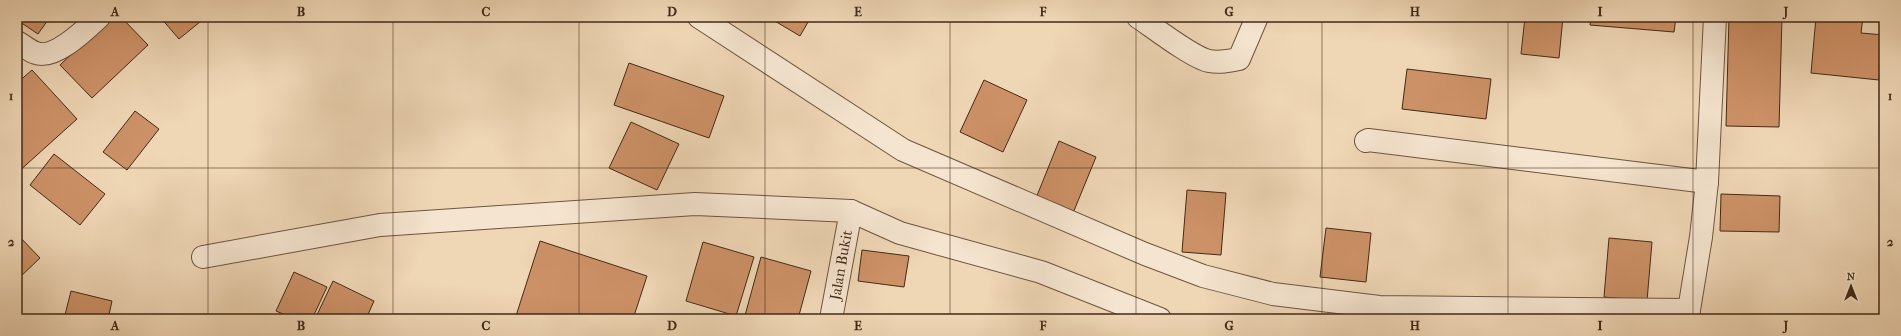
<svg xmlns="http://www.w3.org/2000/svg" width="1901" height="336" font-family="'IM FELL French Canon',serif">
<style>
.building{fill:#cd9167;stroke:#422a16}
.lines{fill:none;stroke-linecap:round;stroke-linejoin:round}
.minor-casing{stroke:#6d553e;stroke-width:24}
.minor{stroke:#f5e4cf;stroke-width:22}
.grid{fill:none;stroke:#422a16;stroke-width:1;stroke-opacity:0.55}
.labels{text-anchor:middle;stroke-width:3.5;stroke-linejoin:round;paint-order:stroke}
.street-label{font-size:15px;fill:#422a16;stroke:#f5e4cf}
.neatline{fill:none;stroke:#422a16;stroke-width:1.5}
.grid-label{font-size:13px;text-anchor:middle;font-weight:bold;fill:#422a16}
</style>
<rect width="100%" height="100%" fill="#efd6b5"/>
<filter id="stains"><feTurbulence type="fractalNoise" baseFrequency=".005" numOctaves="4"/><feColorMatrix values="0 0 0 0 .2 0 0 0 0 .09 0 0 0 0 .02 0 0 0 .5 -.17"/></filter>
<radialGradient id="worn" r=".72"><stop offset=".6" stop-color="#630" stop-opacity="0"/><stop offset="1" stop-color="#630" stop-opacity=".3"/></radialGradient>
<g class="building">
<polygon points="17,17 50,17 38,34 17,20"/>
<polygon points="111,17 121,17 148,45 92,98 60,65"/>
<polygon points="160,17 206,17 179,39"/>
<polygon points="768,17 811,17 800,36"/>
<polygon points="1525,17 1563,17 1559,58 1521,54"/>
<polygon points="1591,17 1676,17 1674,32 1590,25"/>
<polygon points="1729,17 1782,17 1779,127 1726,126"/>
<polygon points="1816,17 1863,17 1861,33 1884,35 1879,80 1811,73"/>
<polygon points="629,63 724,96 709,138 614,105"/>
<polygon points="1407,69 1491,79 1486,119 1402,109"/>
<polygon points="32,70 77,119 17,173 17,122 22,117 17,112 17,83"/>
<polygon points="984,80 1027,100 1003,152 960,132"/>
<polygon points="135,111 159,129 127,170 103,152"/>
<polygon points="631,122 679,144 657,190 609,168"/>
<polygon points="1059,141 1096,157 1071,218 1034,203"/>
<polygon points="54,154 105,194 80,225 30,185"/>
<polygon points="1187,190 1226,193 1221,255 1182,252"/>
<polygon points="1721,194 1780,196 1779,232 1720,231"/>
<polygon points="1326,228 1371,233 1366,282 1320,277"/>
<polygon points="17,234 40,258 17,280"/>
<polygon points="1609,238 1652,242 1647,301 1604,297"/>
<polygon points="540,241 647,276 633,319 515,319"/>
<polygon points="703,242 754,257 736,316 686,301"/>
<polygon points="862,250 909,256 904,287 858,281"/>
<polygon points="761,257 811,271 798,319 744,319"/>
<polygon points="294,272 327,287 312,319 295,319 276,311"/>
<polygon points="333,281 374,301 366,319 315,319"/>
<polygon points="71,291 112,301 108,319 64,319"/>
</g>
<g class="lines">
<g class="minor-casing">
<g id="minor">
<polyline points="699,17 903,150 1145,254 1203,276 1273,294 1379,307 1689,310"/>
<path d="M1138,17C1153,27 1193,58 1209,61C1219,63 1229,61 1239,59L1257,17"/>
<path d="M17,42C23,45 29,51 36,53C55,60 86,29 99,17"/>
<polyline points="1366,141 1368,140 1707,182"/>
<polyline points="203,257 380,225 695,204 851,211 900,233 1041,272 1160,319"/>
<polyline points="831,319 851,211"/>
<polyline points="1686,319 1689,310 1701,237 1707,182 1715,17"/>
</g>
</g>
<use href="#minor" class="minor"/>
</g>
<path class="grid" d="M208,17V319M393,17V319M579,17V319M765,17V319M950,17V319M1136,17V319M1322,17V319M1508,17V319M1693,17V319M17,168H1884"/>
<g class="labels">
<g class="street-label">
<text transform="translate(841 265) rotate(-80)" y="5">Jalan Bukit</text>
</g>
</g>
<rect width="1901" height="336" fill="none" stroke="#efd6b5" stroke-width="44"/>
<g transform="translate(1851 286)" stroke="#f5e4cf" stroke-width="3" paint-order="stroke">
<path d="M0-3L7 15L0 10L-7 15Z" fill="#422a16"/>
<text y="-6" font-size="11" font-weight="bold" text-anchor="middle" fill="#422a16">N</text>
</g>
<rect x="22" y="22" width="1857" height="292" class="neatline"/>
<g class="grid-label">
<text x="115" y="16">A</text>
<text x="301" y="16">B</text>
<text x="486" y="16">C</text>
<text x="672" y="16">D</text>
<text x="858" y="16">E</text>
<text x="1043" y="16">F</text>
<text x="1229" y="16">G</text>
<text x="1415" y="16">H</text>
<text x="1600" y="16">I</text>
<text x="1786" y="16">J</text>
<text x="11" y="100">1</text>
<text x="1890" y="100">1</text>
<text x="11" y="246">2</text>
<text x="1890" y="246">2</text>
<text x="115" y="330">A</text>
<text x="301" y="330">B</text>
<text x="486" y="330">C</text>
<text x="672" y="330">D</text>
<text x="858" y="330">E</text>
<text x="1043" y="330">F</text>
<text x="1229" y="330">G</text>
<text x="1415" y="330">H</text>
<text x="1600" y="330">I</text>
<text x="1786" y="330">J</text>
</g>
<rect width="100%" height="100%" filter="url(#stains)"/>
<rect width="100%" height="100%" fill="url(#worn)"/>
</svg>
